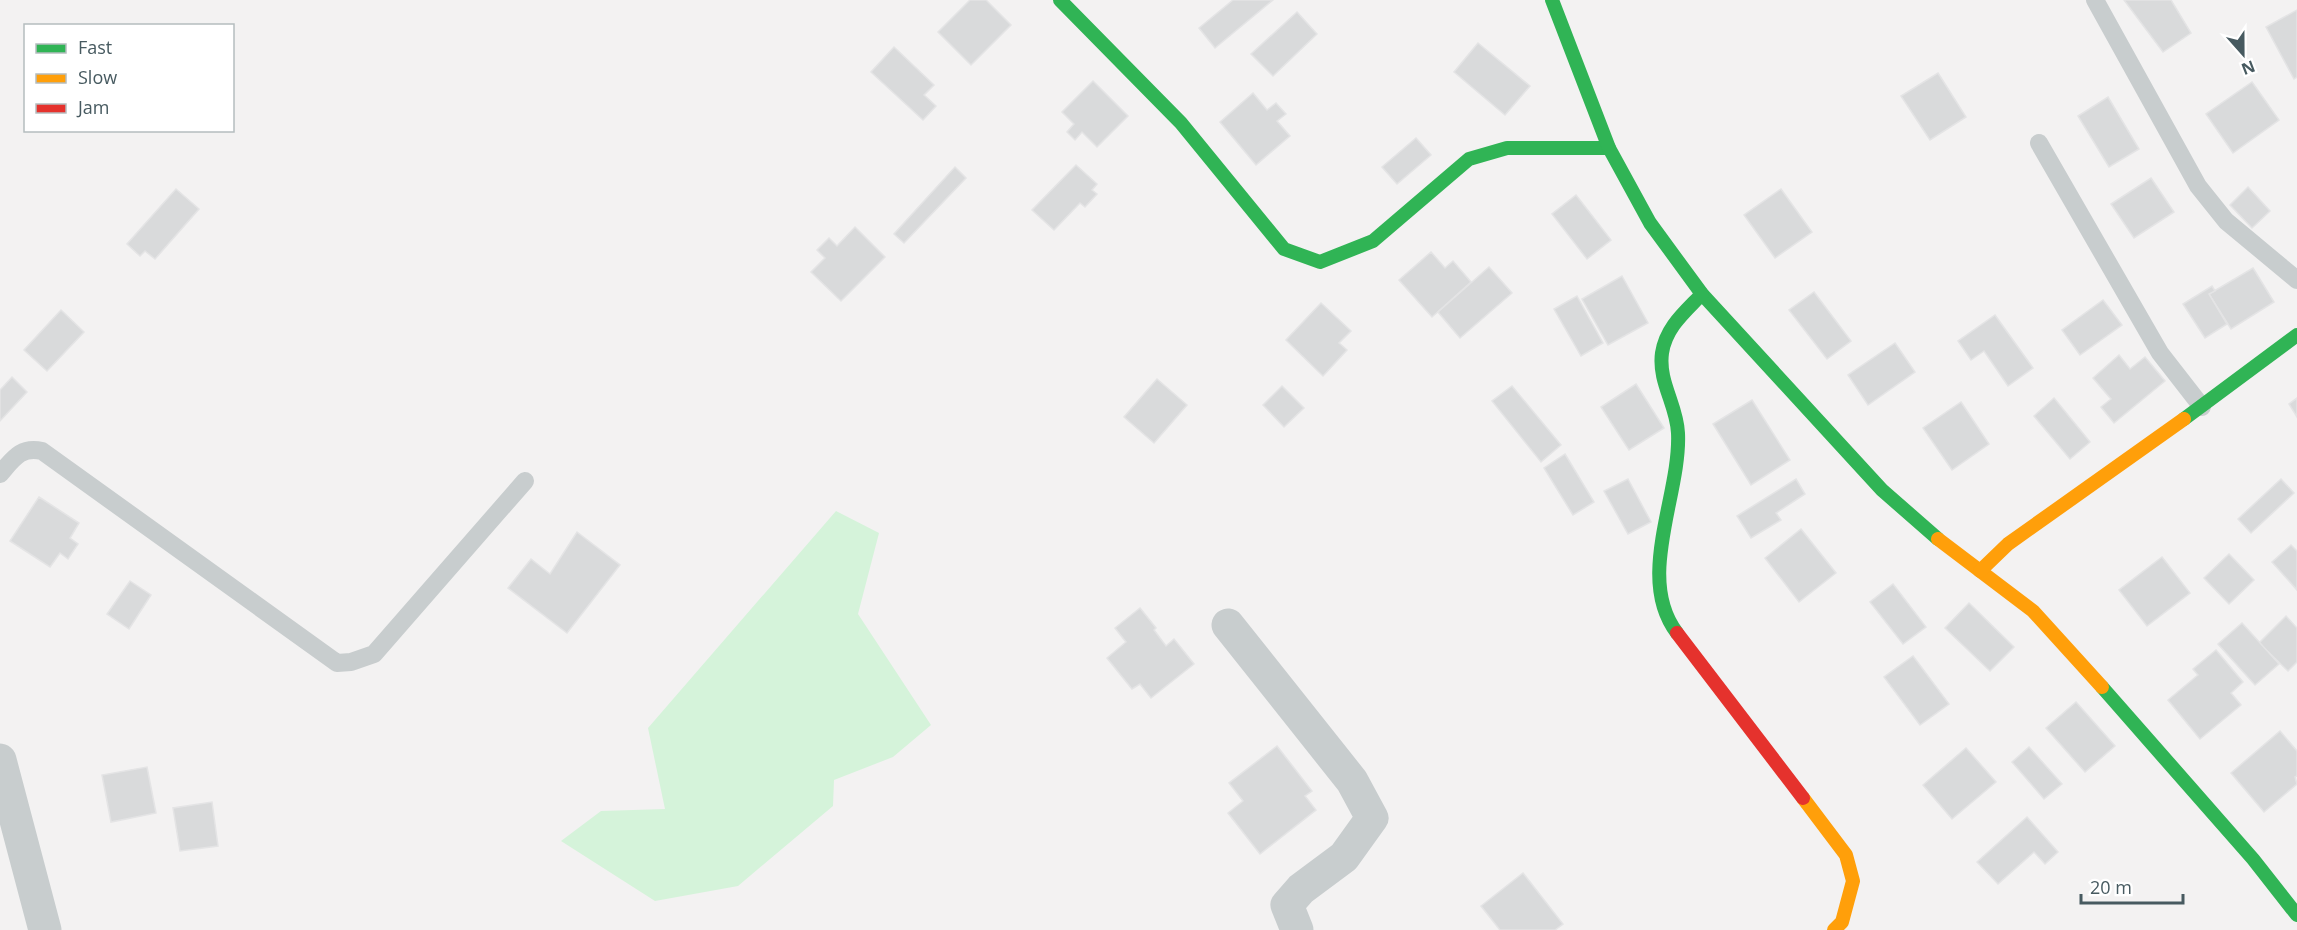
<svg xmlns="http://www.w3.org/2000/svg" width="2297" height="930" font-family="'Open Sans',sans-serif">
<style>
.green{fill:#d5f3da}
.building{fill:#d9dadb;stroke:#e4e4e5;stroke-width:1.5}
.lines{fill:none;stroke-linecap:round;stroke-linejoin:round}
.lane{stroke:#c8cdce;stroke-width:18}
.street{stroke:#c8cdce;stroke-width:33}
.fast{stroke:#30b455;stroke-width:14}
.slow{stroke:#ff9f0a;stroke-width:14}
.jam{stroke:#e5322d;stroke-width:14}
</style>
<rect width="100%" height="100%" fill="#f3f2f2"/>
<polygon class="green" points="836,511 879,533 858,614 931,725 893,757 834,780 833,806 738,886 655,901 561,841 601,811 665,809 648,728"/>
<g class="building">
<polygon points="970,0 986,0 1011,25 971,65 938,32"/>
<polygon points="1233,0 1273,0 1215,48 1199,28"/>
<polygon points="2124,0 2171,0 2191,33 2163,52"/>
<polygon points="2297,10 2297,77 2294,79 2266,27"/>
<polygon points="1297,12 1317,34 1273,76 1251,54"/>
<polygon points="1478,43 1530,86 1505,115 1454,72"/>
<polygon points="894,47 934,85 924,95 936,106 923,120 871,72"/>
<polygon points="1938,73 1966,117 1930,140 1901,96"/>
<polygon points="1093,81 1128,116 1097,147 1082,132 1075,140 1067,132 1074,124 1062,112"/>
<polygon points="2252,82 2279,120 2233,153 2206,114"/>
<polygon points="1253,93 1267,110 1276,103 1286,114 1277,121 1290,136 1256,165 1220,122"/>
<polygon points="2108,97 2139,149 2109,167 2078,116"/>
<polygon points="1416,138 1431,155 1397,184 1382,167"/>
<polygon points="1076,165 1097,184 1092,190 1097,194 1085,207 1080,203 1054,230 1032,210"/>
<polygon points="955,167 966,178 904,243 894,234"/>
<polygon points="2151,178 2174,212 2134,238 2111,204"/>
<polygon points="2248,187 2270,211 2252,228 2230,205"/>
<polygon points="176,189 199,209 155,259 145,251 140,256 127,244"/>
<polygon points="1781,189 1812,232 1775,258 1744,215"/>
<polygon points="1576,195 1611,240 1587,259 1552,214"/>
<polygon points="855,227 885,257 841,301 811,272 825,258 817,250 829,238 837,246"/>
<polygon points="1431,252 1445,268 1453,261 1471,282 1432,317 1399,280"/>
<polygon points="1489,267 1512,293 1460,338 1438,312"/>
<polygon points="2253,268 2274,302 2231,329 2209,294"/>
<polygon points="1622,276 1648,323 1608,345 1582,299"/>
<polygon points="2212,286 2215,291 2209,294 2227,324 2205,338 2183,304"/>
<polygon points="1814,292 1851,341 1827,359 1789,310"/>
<polygon points="1577,296 1603,343 1581,356 1554,309"/>
<polygon points="2103,300 2122,325 2080,355 2062,330"/>
<polygon points="1321,303 1351,331 1339,343 1347,350 1323,376 1286,340"/>
<polygon points="61,310 84,332 47,371 24,350"/>
<polygon points="1995,315 2033,368 2008,386 1984,351 1971,360 1958,341"/>
<polygon points="1895,343 1915,372 1868,405 1848,375"/>
<polygon points="2119,355 2130,369 2145,357 2165,381 2114,423 2101,407 2111,399 2093,378"/>
<polygon points="12,377 27,392 0,421 0,390"/>
<polygon points="1157,379 1187,405 1154,443 1124,417"/>
<polygon points="1636,384 1664,428 1629,450 1601,407"/>
<polygon points="1282,386 1304,408 1284,427 1263,405"/>
<polygon points="1512,386 1561,445 1541,462 1492,401"/>
<polygon points="2054,398 2090,442 2070,459 2034,416"/>
<polygon points="2297,398 2297,417 2289,404"/>
<polygon points="1752,400 1790,460 1751,485 1713,424"/>
<polygon points="1961,402 1989,444 1952,470 1923,428"/>
<polygon points="1565,454 1594,502 1573,515 1544,468"/>
<polygon points="1628,479 1651,522 1628,534 1604,491"/>
<polygon points="1796,479 1805,494 1776,513 1781,520 1751,538 1737,516"/>
<polygon points="2281,479 2294,493 2251,533 2238,519"/>
<polygon points="39,497 79,523 70,538 78,544 68,559 60,553 50,567 10,541"/>
<polygon points="1801,529 1836,573 1799,602 1765,558"/>
<polygon points="577,532 620,565 567,633 508,588 531,559 550,574"/>
<polygon points="2291,545 2297,551 2297,590 2272,562"/>
<polygon points="2229,554 2254,580 2229,604 2204,578"/>
<polygon points="2162,557 2190,593 2147,626 2119,590"/>
<polygon points="130,581 151,595 129,629 107,614"/>
<polygon points="1893,584 1926,627 1903,644 1870,602"/>
<polygon points="1969,603 2014,647 1990,671 1945,628"/>
<polygon points="1140,608 1156,628 1154,630 1166,646 1174,639 1194,664 1151,698 1140,684 1132,689 1107,658 1126,642 1115,628"/>
<polygon points="2286,616 2297,628 2297,662 2288,671 2259,643"/>
<polygon points="2242,623 2279,664 2255,685 2218,644"/>
<polygon points="2216,650 2243,682 2231,693 2241,705 2200,739 2168,700 2198,675 2193,669"/>
<polygon points="1913,656 1949,704 1920,725 1884,677"/>
<polygon points="2076,702 2115,746 2085,772 2046,728"/>
<polygon points="2280,731 2297,751 2297,776 2295,777 2297,784 2264,812 2231,773"/>
<polygon points="1277,746 1312,791 1305,796 1316,810 1260,854 1228,813 1243,801 1229,783"/>
<polygon points="2029,747 2062,784 2044,799 2012,762"/>
<polygon points="1966,748 1996,782 1952,819 1923,785"/>
<polygon points="147,767 156,813 111,822 102,775"/>
<polygon points="212,802 218,846 180,851 173,808"/>
<polygon points="2027,817 2058,852 2045,864 2034,852 1998,884 1977,862"/>
<polygon points="1523,873 1563,924 1555,930 1500,930 1481,906"/>
</g>
<g class="lines">
<g class="lane">
<polyline points="2095,0 2198,186 2226,221 2297,280"/>
<polyline points="2039,143 2160,353 2202,407"/>
<path d="M0,474C13,459 21,446 42,451L337,663L351,662L374,654L525,481"/>
</g>
<g class="street">
<polyline points="1228,625 1352,781 1372,818 1344,857 1301,889 1287,905 1297,930"/>
<polyline points="0,760 45,930"/>
</g>
<g class="fast">
<polyline points="1060,0 1181,123 1284,249 1320,262 1373,241 1469,159 1507,148 1609,148"/>
<polyline points="1552,0 1609,148 1650,223 1702,294 1882,490 1938,539"/>
<polyline points="2184,419 2297,335"/>
<path d="M1677,633C1635,578 1681,495 1678,433C1677,405 1658,382 1662,353C1666,327 1685,312 1702,294"/>
<polyline points="2102,687 2253,859 2297,915"/>
</g>
<g class="slow">
<polyline points="1938,539 2033,611 2102,687"/>
<polyline points="1980,571 2008,544 2184,419"/>
<polyline points="1803,798 1846,855 1853,881 1842,922 1834,930"/>
</g>
<polyline class="jam" points="1677,633 1803,798"/>
</g>
<rect x="24" y="24" width="210" height="108" fill="#ffffff" stroke="#b5bdbf" stroke-width="1.5"/>
<rect x="36" y="44" width="30" height="9" fill="#30b455" stroke="#b5bdbf" stroke-width="1.5"/>
<text x="78" y="54" font-size="18" fill="#475a60">Fast</text>
<rect x="36" y="74" width="30" height="9" fill="#ff9f0a" stroke="#b5bdbf" stroke-width="1.5"/>
<text x="78" y="84" font-size="18" fill="#475a60">Slow</text>
<rect x="36" y="104" width="30" height="9" fill="#e5322d" stroke="#b5bdbf" stroke-width="1.5"/>
<text x="78" y="114" font-size="18" fill="#475a60">Jam</text>
<g transform="translate(2243 54) rotate(159)" stroke="#ffffff" stroke-width="4.5" paint-order="stroke">
<path d="M0-4.5L10 22L0 15L-10 22Z" fill="#475a60"/>
<text y="-9" font-size="16" font-weight="bold" text-anchor="middle" fill="#475a60">N</text>
</g>
<path d="M2081 894v9h102v-9" fill="none" stroke="#475a60" stroke-width="3"/>
<text x="2090" y="894" font-size="18" fill="#475a60" stroke="#ffffff" stroke-width="4.5" paint-order="stroke">20 m</text>
</svg>
